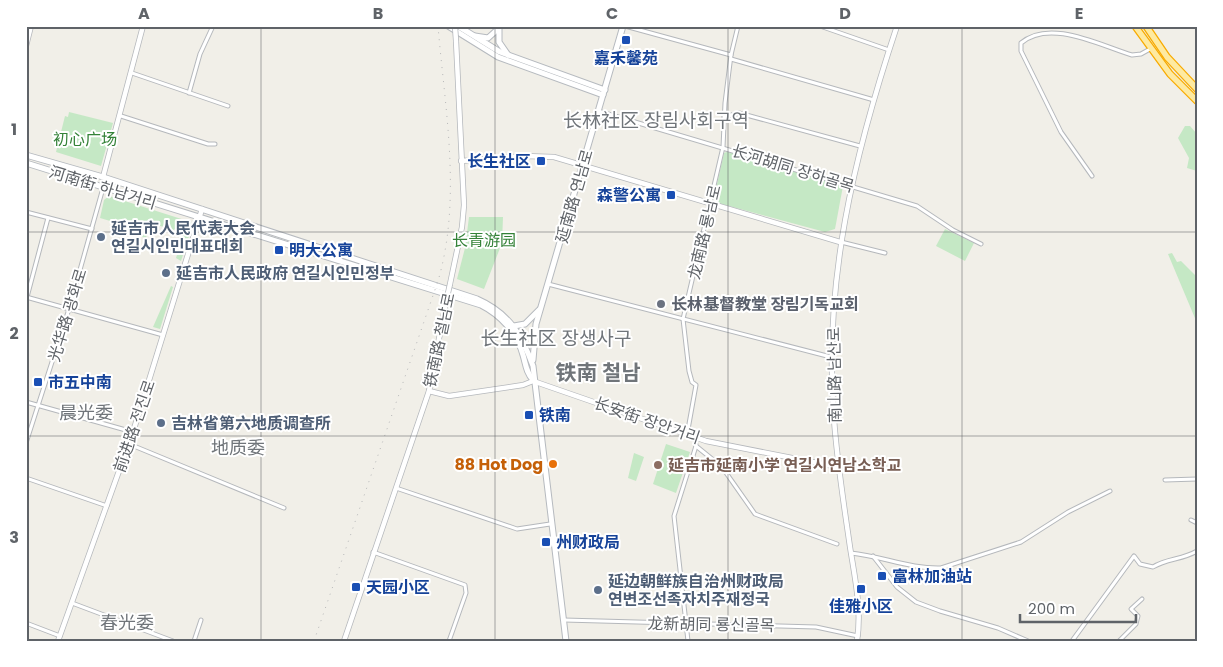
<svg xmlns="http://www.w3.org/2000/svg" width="1223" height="667" font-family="Poppins,'Noto Sans SC','Noto Sans KR',sans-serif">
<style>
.green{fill:#c5e8c5}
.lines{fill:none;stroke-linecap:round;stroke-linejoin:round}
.minor-casing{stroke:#b5b8bc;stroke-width:5}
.tertiary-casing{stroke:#b5b8bc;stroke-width:6}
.secondary-casing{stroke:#b6babf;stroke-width:7}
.trunk-casing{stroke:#f9ab00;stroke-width:8}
.minor{stroke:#fff;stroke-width:3}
.tertiary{stroke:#fff;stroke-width:4.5}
.secondary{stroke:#fff;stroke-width:5}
.trunk{stroke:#feeaa1;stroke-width:5.5}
.rail{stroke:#b6b7b8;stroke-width:1;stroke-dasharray:1 6;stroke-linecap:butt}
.tertiary-bridge-casing{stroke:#b5b8bc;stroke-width:6;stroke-linecap:butt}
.tertiary-bridge{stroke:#fff;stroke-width:4.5}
.grid{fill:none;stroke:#5f6368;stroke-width:1;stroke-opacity:0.55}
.transit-dot{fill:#1a4fb4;stroke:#fff;stroke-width:2}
.service-dot{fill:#5c6f8a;stroke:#fff;stroke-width:2}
.worship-dot{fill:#6b7280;stroke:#fff;stroke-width:2}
.food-dot{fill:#e8710a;stroke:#fff;stroke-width:2}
.education-dot{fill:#8d6e63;stroke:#fff;stroke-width:2}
.labels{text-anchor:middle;stroke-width:4;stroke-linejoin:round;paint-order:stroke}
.transit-label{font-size:16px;font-weight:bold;fill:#164399;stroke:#fff;text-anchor:start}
.park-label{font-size:16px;fill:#348238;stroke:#fff}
.street-label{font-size:16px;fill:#5f6368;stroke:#fff}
.service-label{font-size:16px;font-weight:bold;fill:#4e5e75;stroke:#fff;text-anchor:start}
.worship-label{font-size:16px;font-weight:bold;fill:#5b616d;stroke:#fff;text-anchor:start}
.food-label{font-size:16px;font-weight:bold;fill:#c56008;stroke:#fff;text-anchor:end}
.education-label{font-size:16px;font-weight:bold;fill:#785e54;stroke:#fff;text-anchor:start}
.neighbourhood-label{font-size:18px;fill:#70757a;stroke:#fff}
.quarter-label{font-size:19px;fill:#70757a;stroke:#fff}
.district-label{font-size:21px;font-weight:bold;fill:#70757a;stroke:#fff}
.neatline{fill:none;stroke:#5f6368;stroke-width:2}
.grid-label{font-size:16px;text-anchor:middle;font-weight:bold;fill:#5f6368}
</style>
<rect width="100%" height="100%" fill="#f1efe8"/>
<g class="green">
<polygon points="69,112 113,123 101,166 56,152 65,116 68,117"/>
<polygon points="1185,126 1190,126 1197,134 1197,171 1187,168 1189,158 1178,138"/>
<polygon points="729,151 843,186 835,229 825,232 718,203 714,197 724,153"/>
<polygon points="109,196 191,222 192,227 181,261 176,258 184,233 187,232 186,227 177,226 174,230 150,223 146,238 116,230 117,223 100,218 104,200"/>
<polygon points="469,217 503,217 502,243 484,289 457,279 465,248"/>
<polygon points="945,229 974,243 965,261 936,246"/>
<polygon points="1172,253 1177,262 1181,261 1197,277 1197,323 1168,254"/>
<polygon points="171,286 173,287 160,329 153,327"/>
<polygon points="666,444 690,452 676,493 653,484"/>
<polygon points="634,453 644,457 636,481 628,478"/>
</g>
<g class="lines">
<g class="minor-casing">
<g id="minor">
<polyline points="625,26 731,55"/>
<polyline points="820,26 889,50"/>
<polyline points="731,59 874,100"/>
<polyline points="132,73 228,106"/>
<polyline points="189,93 200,54 213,26"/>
<polyline points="598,111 917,206 953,230 981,244"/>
<polyline points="121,116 208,144 215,144"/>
<polyline points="724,117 739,113 860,146"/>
<path d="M1092,176L1061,132L1021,51V43C1050,18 1101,46 1132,55L1141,54L1150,49"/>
<polyline points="26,212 92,229"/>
<polyline points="841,242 885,253"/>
<polyline points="548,284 831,357"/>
<polyline points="26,297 163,335"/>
<polyline points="27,297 48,218"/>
<polyline points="26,402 133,432"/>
<polyline points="687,435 696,385 692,382 689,371 683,319 723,147 725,103 731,55 738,26"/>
<polyline points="26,443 69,309 103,188"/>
<polyline points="129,444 284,508"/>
<polyline points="696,446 722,467 755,514 837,544"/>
<polyline points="26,478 107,506"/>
<polyline points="1165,480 1197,479"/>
<polyline points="396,488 517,529 550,524"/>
<polyline points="1191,520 1197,523"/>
<polyline points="373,552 465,585 466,593 449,641"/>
<path d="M851,553C881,556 911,569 941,568L1021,542L1068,512L1110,491"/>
<polyline points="873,556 897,587 916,602 940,611 998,628 1028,641"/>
<polyline points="72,603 173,641"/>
<polyline points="564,620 816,627 858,636"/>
<polyline points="26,623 60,636"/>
<polyline points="194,641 201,620"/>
<polyline points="688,641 674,516 696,446 695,438"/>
<path d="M1072,641L1134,556L1140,564L1153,567C1167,558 1182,560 1197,551"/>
<polyline points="1119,641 1136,624 1138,616 1131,609 1142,599"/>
</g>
</g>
<g class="tertiary-casing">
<g id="tertiary">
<polyline points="26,46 31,26"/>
<polyline points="461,161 525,156 554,157 840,242"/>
<polyline points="103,177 143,26"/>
<polyline points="450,284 462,227 464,205 456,41"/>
<polyline points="429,391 449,396 523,385 533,381 706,441 838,467"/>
<polyline points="58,641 133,432 202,209"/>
<polyline points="344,641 429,391 446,302"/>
<path d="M857,641C862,609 855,579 850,547C844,505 837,462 834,419C823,282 854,155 897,26"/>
</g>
</g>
<g class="secondary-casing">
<g id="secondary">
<polyline points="448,26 498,57 603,95"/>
<polyline points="458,26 500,52 605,90"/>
<polyline points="499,26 499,42 508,55"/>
<polyline points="475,36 488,38 498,29"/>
<path d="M26,155L103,177L477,299C509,313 522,335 533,366L566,641"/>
<path d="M26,163L481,305C501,315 517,333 523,355C526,365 526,372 533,380"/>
<polyline points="514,326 525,324 539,310"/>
<polyline points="533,360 536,324 623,26"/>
</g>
</g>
<g class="trunk-casing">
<g id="trunk">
<polyline points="1135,26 1170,74 1197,101"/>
<polyline points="1146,26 1167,57 1197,89"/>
</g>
</g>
<use href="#minor" class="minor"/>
<use href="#tertiary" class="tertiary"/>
<use href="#secondary" class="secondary"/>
<use href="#trunk" class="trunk"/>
<path class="rail" d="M314,641L438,281C462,199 445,110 438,26"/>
<g class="tertiary-bridge-casing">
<g id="tertiary-bridge">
<polyline points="455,26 456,41"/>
<polyline points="446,302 450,284"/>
</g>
</g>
<use href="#tertiary-bridge" class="tertiary-bridge"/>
</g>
<path class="grid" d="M261,26V641M495,26V641M728,26V641M962,26V641M26,232H1197M26,436H1197"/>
<g class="transit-dot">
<rect x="621" y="35" width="10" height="10" rx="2.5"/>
<rect x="536" y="156" width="10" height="10" rx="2.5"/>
<rect x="666" y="190" width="10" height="10" rx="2.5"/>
<rect x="274" y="245" width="10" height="10" rx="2.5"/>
<rect x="33" y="377" width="10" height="10" rx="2.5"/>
<rect x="524" y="410" width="10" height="10" rx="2.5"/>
<rect x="541" y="537" width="10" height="10" rx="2.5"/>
<rect x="877" y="571" width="10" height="10" rx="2.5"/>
<rect x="351" y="582" width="10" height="10" rx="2.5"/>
<rect x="856" y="584" width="10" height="10" rx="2.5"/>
</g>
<g class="service-dot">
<circle cx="101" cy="237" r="5"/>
<circle cx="166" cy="273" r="5"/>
<circle cx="161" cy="423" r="5"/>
<circle cx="598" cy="590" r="5"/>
</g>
<circle class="worship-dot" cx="661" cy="304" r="5"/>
<circle class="food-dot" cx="553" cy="464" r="5"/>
<circle class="education-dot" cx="658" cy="465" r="5"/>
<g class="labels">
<g class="transit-label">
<text x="626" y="64" text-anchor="middle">嘉禾馨苑</text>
<text x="531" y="167" text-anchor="end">长生社区</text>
<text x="661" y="201" text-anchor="end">森警公寓</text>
<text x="289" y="256">明大公寓</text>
<text x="48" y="388">市五中南</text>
<text x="539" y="421">铁南</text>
<text x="556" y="548">州财政局</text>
<text x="892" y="582">富林加油站</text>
<text x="366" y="593">天园小区</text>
<text x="861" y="612" text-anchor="middle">佳雅小区</text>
</g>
<g class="park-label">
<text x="85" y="145">初心广场</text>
<text x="484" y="246">长青游园</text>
</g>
<g class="street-label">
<text transform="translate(793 168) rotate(17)" y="6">长河胡同 장하골목</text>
<text transform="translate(103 187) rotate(17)" y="6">河南街 하남거리</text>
<text transform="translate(574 196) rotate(-74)" y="6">延南路 연남로</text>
<text transform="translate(704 232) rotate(-77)" y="6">龙南路 룡남로</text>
<text transform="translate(67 315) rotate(-73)" y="6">光华路 광화로</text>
<text transform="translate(439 340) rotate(-78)" y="6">铁南路 철남로</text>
<text transform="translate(834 375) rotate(-91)" y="6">南山路 남산로</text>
<text transform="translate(647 420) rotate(19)" y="6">长安街 장안거리</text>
<text transform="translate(134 426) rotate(-71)" y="6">前进路 전진로</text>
<text transform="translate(711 624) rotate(1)" y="6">龙新胡同 룡신골목</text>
</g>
<g class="service-label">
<text x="111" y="234">延吉市人民代表大会<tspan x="111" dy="18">연길시인민대표대회</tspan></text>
<text x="176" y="279">延吉市人民政府 연길시인민정부</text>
<text x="171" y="429">吉林省第六地质调查所</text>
<text x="608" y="587">延边朝鲜族自治州财政局<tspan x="608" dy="18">연변조선족자치주재정국</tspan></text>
</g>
<g class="worship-label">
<text x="671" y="310">长林基督教堂 장림기독교회</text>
</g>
<g class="food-label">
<text x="543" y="470">88 Hot Dog</text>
</g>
<g class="education-label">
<text x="668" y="471">延吉市延南小学 연길시연남소학교</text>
</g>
<g class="neighbourhood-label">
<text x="86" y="419">晨光委</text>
<text x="238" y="454">地质委</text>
<text x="127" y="629">春光委</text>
</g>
<g class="quarter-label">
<text x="656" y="127">长林社区 장림사회구역</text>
<text x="556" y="345">长生社区 장생사구</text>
</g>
<g class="district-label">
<text x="598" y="380">铁南 철남</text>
</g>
</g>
<rect width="1223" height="667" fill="none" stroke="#ffffff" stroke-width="55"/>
<path d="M1020 614v8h116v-8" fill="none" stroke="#5f6368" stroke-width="2.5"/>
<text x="1028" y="614" font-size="15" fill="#5f6368" stroke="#ffffff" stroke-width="4" paint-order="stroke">200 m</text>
<rect x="28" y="28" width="1168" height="612" class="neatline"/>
<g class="grid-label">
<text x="144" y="19">A</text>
<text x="378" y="19">B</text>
<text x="612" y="19">C</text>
<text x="845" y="19">D</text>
<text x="1079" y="19">E</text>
<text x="14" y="135">1</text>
<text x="14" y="339">2</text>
<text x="14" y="543">3</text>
</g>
</svg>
